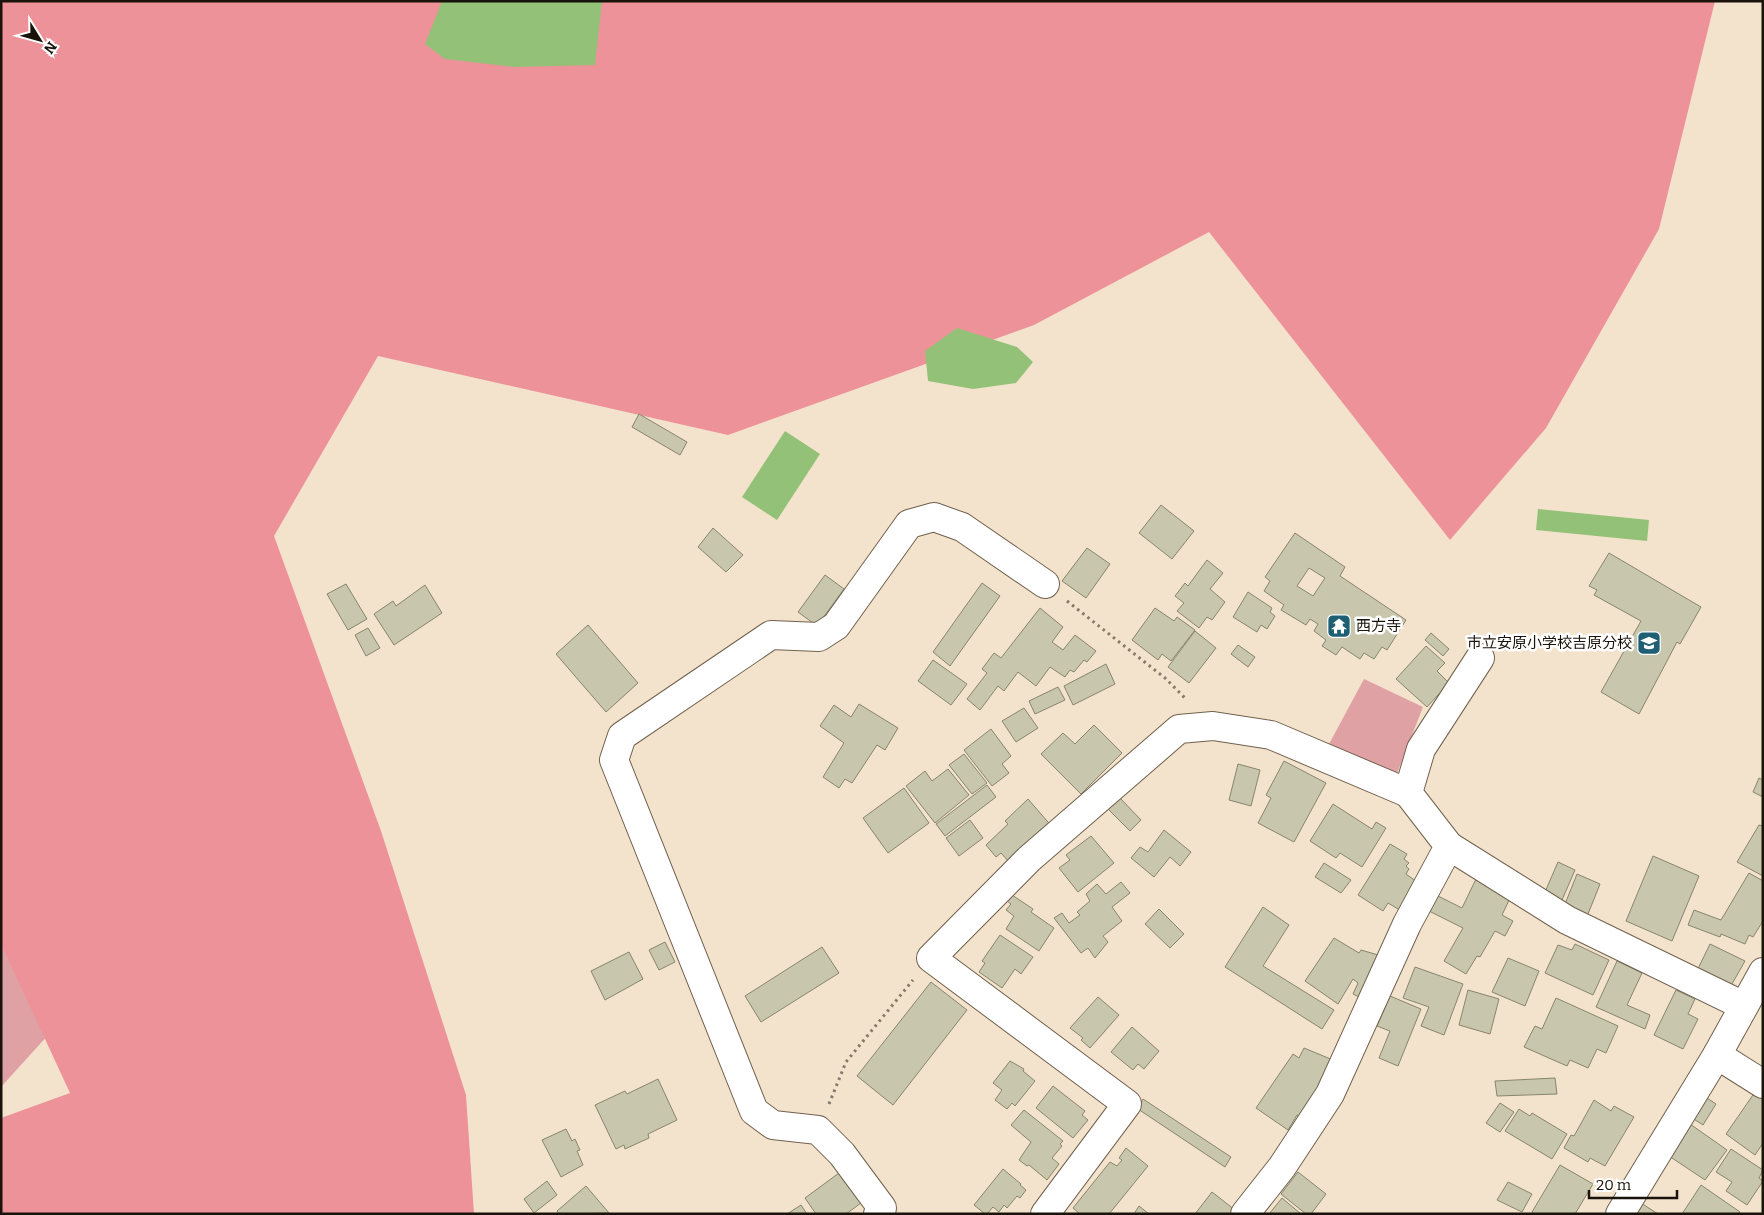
<svg xmlns="http://www.w3.org/2000/svg" width="1764" height="1215" font-family="Bitter,'Noto Sans JP',serif">
<style>
.green{fill:#e0a1a5}
.forest{fill:#ee9299}
.water{fill:#93c177}
.building{fill:#c8c7ad;stroke:#87856d;fill-rule:evenodd}
.lines{fill:none;stroke-linecap:round;stroke-linejoin:round}
.minor-casing{stroke:#70614d;stroke-width:30}
.path{stroke:#84796a;stroke-width:3;stroke-dasharray:2.5 4;stroke-linecap:butt}
.minor{stroke:#fff;stroke-width:28}
.labels{text-anchor:middle;stroke-width:5;stroke-linejoin:round;paint-order:stroke}
.poi-label{font-size:15px;fill:#19130b;stroke:#fff;text-anchor:start}
</style>
<rect width="100%" height="100%" fill="#f3e2cc"/>
<g class="green">
<polygon points="1364,679 1423,707 1396,776 1328,746"/>
<polygon points="1,938 49,1034 1,1087"/>
</g>
<polygon class="forest" points="1,1 1715,1 1659,229 1546,428 1450,540 1209,232 1034,325 728,435 378,356 274,536 381,831 466,1095 474,1214 1,1214 1,1118 70,1093 1,944"/>
<g class="water">
<polygon points="442,1 602,1 595,65 515,67 445,59 425,44"/>
<polygon points="957,328 1017,347 1033,362 1016,383 973,389 928,381 925,351"/>
<polygon points="785,431 820,454 777,520 742,497"/>
<polygon points="1538,509 1649,520 1647,541 1536,530"/>
</g>
<g class="building">
<polygon points="639,414 687,442 680,455 632,427"/>
<polygon points="1161,505 1194,531 1172,559 1139,533"/>
<polygon points="713,528 743,555 726,572 698,547"/>
<path d="M1295,533L1345,567L1340,576L1406,620L1387,650L1382,647L1374,659L1364,653L1360,659L1342,647L1336,655L1322,646L1326,640L1314,631L1318,624L1310,619L1306,625L1281,610L1284,605L1264,591L1270,581L1265,577ZM1309,568L1325,578L1313,596L1297,586Z"/>
<polygon points="1087,548 1110,564 1086,598 1062,581"/>
<polygon points="1609,553 1701,607 1680,644 1677,642 1639,714 1601,692 1641,621 1594,595 1597,590 1589,586"/>
<polygon points="1207,560 1223,573 1210,589 1225,602 1212,620 1207,617 1199,628 1177,611 1184,603 1175,596 1185,583 1188,586"/>
<polygon points="825,575 844,589 817,626 798,612"/>
<polygon points="982,583 1000,596 950,666 933,652"/>
<polygon points="346,584 367,619 348,630 327,594"/>
<polygon points="425,585 442,613 394,645 374,614 393,601 396,606"/>
<polygon points="1248,592 1272,608 1270,612 1275,616 1267,629 1261,625 1257,632 1233,617"/>
<polygon points="1040,608 1063,627 1052,642 1063,650 1075,635 1096,651 1087,662 1084,660 1074,672 1070,670 1065,677 1050,667 1036,686 1018,672 1004,691 998,686 980,710 967,699 987,673 982,669 994,653 1001,658"/>
<polygon points="1155,608 1174,621 1177,617 1195,630 1171,661 1162,654 1158,660 1132,640"/>
<polygon points="588,625 638,683 606,712 556,654"/>
<polygon points="368,628 380,648 366,656 355,635"/>
<polygon points="1195,631 1216,648 1189,683 1168,667"/>
<polygon points="1431,633 1449,649 1443,656 1425,640"/>
<polygon points="1238,645 1255,657 1248,667 1231,654"/>
<polygon points="1426,646 1445,663 1437,671 1449,683 1427,707 1396,679"/>
<polygon points="933,660 967,684 951,705 918,681"/>
<polygon points="1106,664 1115,684 1073,705 1064,686"/>
<polygon points="1058,687 1065,700 1035,714 1029,701"/>
<polygon points="859,704 898,728 885,750 877,745 852,783 845,779 839,788 823,777 844,743 820,726 834,705 851,717"/>
<polygon points="1024,708 1038,728 1016,742 1002,721"/>
<polygon points="1094,725 1122,753 1081,794 1041,754 1063,733 1075,744"/>
<polygon points="991,729 1011,756 1002,764 1009,773 992,786 964,750"/>
<polygon points="964,754 987,783 972,794 949,765"/>
<polygon points="1284,761 1326,783 1294,842 1258,823 1271,798 1266,795"/>
<polygon points="1238,764 1260,770 1251,806 1229,800"/>
<polygon points="948,769 969,795 935,823 906,786 925,771 932,781"/>
<polygon points="1759,778 1763,780 1763,797 1753,792"/>
<polygon points="987,785 996,797 945,836 936,824"/>
<polygon points="904,788 929,823 888,853 863,818"/>
<polygon points="1120,798 1141,820 1130,831 1108,809"/>
<polygon points="1028,799 1054,829 1009,862 1001,853 996,857 986,845 1008,824 1005,821"/>
<polygon points="1333,804 1372,829 1376,822 1386,828 1362,867 1340,853 1336,858 1310,841"/>
<polygon points="970,820 983,838 959,856 946,838"/>
<polygon points="1759,825 1763,826 1763,876 1737,862"/>
<polygon points="1164,830 1191,852 1180,866 1170,857 1154,877 1131,858 1140,847 1148,852"/>
<polygon points="1091,836 1114,863 1078,892 1059,868 1070,860 1066,855"/>
<polygon points="1390,844 1407,854 1404,859 1409,863 1406,866 1409,869 1406,874 1420,884 1403,912 1388,903 1383,911 1358,895"/>
<polygon points="1653,856 1699,876 1672,941 1626,921"/>
<polygon points="1558,862 1575,870 1559,907 1542,899"/>
<polygon points="1324,863 1351,880 1341,893 1315,877"/>
<polygon points="1749,873 1763,881 1763,921 1753,937 1749,935 1745,944 1721,934 1720,937 1688,925 1694,910 1721,920"/>
<polygon points="1577,874 1600,884 1586,919 1563,909"/>
<polygon points="1477,877 1512,894 1502,915 1513,921 1505,936 1495,931 1480,957 1477,956 1466,974 1444,961 1463,928 1427,910 1434,894 1462,908"/>
<polygon points="1121,882 1130,893 1112,907 1122,921 1103,936 1108,942 1095,958 1088,948 1081,953 1054,918 1062,913 1069,923 1080,915 1077,912 1090,901 1086,894 1097,884 1106,894"/>
<polygon points="1012,895 1033,909 1031,912 1054,928 1039,951 1006,929 1014,916 1006,910 1011,904 1007,901"/>
<polygon points="1263,907 1289,925 1263,966 1334,1010 1322,1029 1225,967"/>
<polygon points="1159,909 1184,934 1170,948 1145,924"/>
<polygon points="1000,935 1033,957 1021,974 1015,969 1002,988 979,972 985,963 982,961"/>
<polygon points="1334,938 1359,953 1361,950 1385,957 1359,997 1353,994 1358,983 1353,979 1338,1004 1305,981"/>
<polygon points="665,942 675,962 659,970 649,950"/>
<polygon points="1575,944 1609,960 1593,995 1545,973 1558,945 1572,950"/>
<polygon points="1710,944 1745,961 1728,991 1694,977"/>
<polygon points="822,947 839,973 761,1022 745,996"/>
<polygon points="629,952 643,979 605,1000 591,971"/>
<polygon points="1508,958 1539,971 1525,1006 1492,992"/>
<polygon points="1617,961 1642,973 1627,1005 1650,1015 1645,1029 1596,1007"/>
<polygon points="1415,967 1463,984 1444,1035 1421,1026 1429,1007 1403,998"/>
<polygon points="931,982 967,1010 893,1105 857,1076"/>
<polygon points="1468,990 1499,999 1490,1034 1459,1025"/>
<polygon points="1676,990 1695,999 1688,1014 1698,1019 1683,1049 1654,1035"/>
<polygon points="1390,996 1421,1009 1398,1066 1379,1058 1390,1031 1377,1026"/>
<polygon points="1098,997 1119,1015 1090,1048 1081,1040 1083,1038 1070,1028"/>
<polygon points="1556,998 1618,1026 1606,1053 1597,1049 1588,1068 1570,1060 1567,1066 1524,1047 1535,1026 1542,1029"/>
<polygon points="1132,1027 1159,1051 1144,1069 1138,1064 1133,1070 1111,1052"/>
<polygon points="1304,1048 1333,1060 1305,1120 1297,1115 1288,1130 1256,1108 1293,1054 1299,1058"/>
<polygon points="1010,1061 1024,1069 1023,1071 1035,1081 1015,1106 1012,1103 1007,1109 995,1100 1002,1090 993,1083"/>
<polygon points="1555,1078 1557,1094 1497,1096 1495,1081"/>
<polygon points="658,1079 677,1120 648,1134 649,1138 625,1149 624,1145 616,1149 595,1105 625,1091 627,1094"/>
<polygon points="1053,1086 1085,1111 1082,1115 1088,1120 1073,1138 1036,1108"/>
<polygon points="1755,1092 1763,1098 1763,1143 1755,1155 1726,1134"/>
<polygon points="1704,1096 1716,1104 1703,1125 1675,1107"/>
<polygon points="1143,1099 1231,1157 1225,1167 1138,1109"/>
<polygon points="1594,1100 1611,1111 1614,1106 1634,1117 1605,1166 1590,1158 1588,1162 1564,1148 1571,1135 1574,1136"/>
<polygon points="1500,1103 1514,1112 1500,1132 1486,1123"/>
<polygon points="1519,1109 1530,1116 1532,1113 1567,1134 1552,1159 1505,1131"/>
<polygon points="1024,1110 1063,1141 1060,1144 1062,1146 1052,1158 1059,1164 1047,1180 1029,1165 1027,1166 1019,1160 1031,1142 1011,1125"/>
<polygon points="1673,1112 1727,1150 1705,1180 1651,1144"/>
<polygon points="566,1129 572,1141 575,1139 580,1150 577,1151 583,1165 561,1177 542,1140"/>
<polygon points="1126,1148 1148,1166 1109,1214 1080,1214 1073,1208 1110,1162 1117,1166 1122,1160 1119,1158"/>
<polygon points="1731,1149 1763,1170 1759,1178 1763,1181 1747,1205 1726,1191 1732,1182 1716,1172"/>
<polygon points="1560,1165 1593,1184 1575,1214 1534,1214 1532,1212"/>
<polygon points="1003,1169 1021,1184 1020,1185 1026,1190 1020,1198 1017,1196 1007,1208 1004,1205 999,1212 993,1207 987,1214 985,1214 974,1205"/>
<polygon points="1298,1172 1326,1194 1311,1214 1306,1214 1281,1194"/>
<polygon points="839,1173 861,1203 846,1214 816,1214 805,1198"/>
<polygon points="547,1181 557,1195 534,1213 524,1199"/>
<polygon points="1508,1182 1532,1194 1522,1212 1497,1200"/>
<polygon points="1701,1185 1740,1212 1739,1214 1682,1214"/>
<polygon points="586,1186 609,1213 559,1214 557,1211"/>
<polygon points="1212,1192 1240,1214 1195,1214"/>
<polygon points="1282,1198 1301,1214 1269,1214"/>
<polygon points="1638,1201 1658,1214 1635,1214"/>
<polygon points="801,1205 807,1214 787,1214"/>
<polygon points="1139,1206 1149,1214 1134,1214"/>
</g>
<g class="lines">
<g class="minor-casing">
<g id="minor">
<polyline points="1449,846 1567,920 1744,1006"/>
<polyline points="1717,1055 1763,1084"/>
<polyline points="878,1214 882,1208 842,1154 818,1130 773,1125 754,1111 614,760 622,736 771,635 819,637 836,626 909,524 934,517 962,527 1045,584"/>
<polyline points="1045,1214 1127,1104 931,958 1029,859 1179,729 1213,726 1271,735 1408,793"/>
<polyline points="1245,1214 1282,1167 1330,1094 1407,924 1449,846 1408,793 1421,749 1480,658"/>
<polyline points="1620,1214 1717,1055 1763,972"/>
</g>
</g>
<g class="path">
<polyline points="1067,601 1165,678 1186,699"/>
<polyline points="829,1104 846,1062 913,980"/>
</g>
<use href="#minor" class="minor"/>
</g>
<defs>
<g id="temple-square" transform="scale(1.25)"><rect x="-9" y="-9" width="18" height="18" rx="4" fill="#1e5f74" stroke="#fff"/><path d="M0-6L5-2H3V0L6.5 2.5H4V6H1.5V3h-3V6H-4V2.5H-6.5L-3 0V-2H-5Z" fill="#fff"/></g>
<g id="school-square" transform="scale(1.25)"><rect x="-9" y="-9" width="18" height="18" rx="4" fill="#1e5f74" stroke="#fff"/><path d="M0-5L7-2L0 1L-7-2ZM-4 1L0 2.5L4 1V4Q0 6-4 4Z" fill="#fff"/></g>
</defs>
<g fill-rule="evenodd">
<use href="#temple-square" x="1339" y="626"/>
<use href="#school-square" x="1649" y="643"/>
</g>
<g class="labels">
<g class="poi-label">
<text x="1356" y="631">西方寺</text>
<text x="1632" y="648" text-anchor="end">市立安原小学校吉原分校</text>
</g>
</g>
<rect width="1764" height="1215" fill="none" stroke="#19130b" stroke-width="5"/>
<g transform="translate(40 40) rotate(127)" stroke="#ffffff" stroke-width="4" paint-order="stroke">
<path d="M0-4L9 19L0 12L-9 19Z" fill="#19130b"/>
<text y="-8" font-size="14" font-weight="bold" text-anchor="middle" fill="#19130b">N</text>
</g>
<path d="M1589 1190v8h88v-8" fill="none" stroke="#19130b" stroke-width="2.5"/>
<text x="1596" y="1190" font-size="15" fill="#19130b" stroke="#ffffff" stroke-width="4" paint-order="stroke">20 m</text>
</svg>
